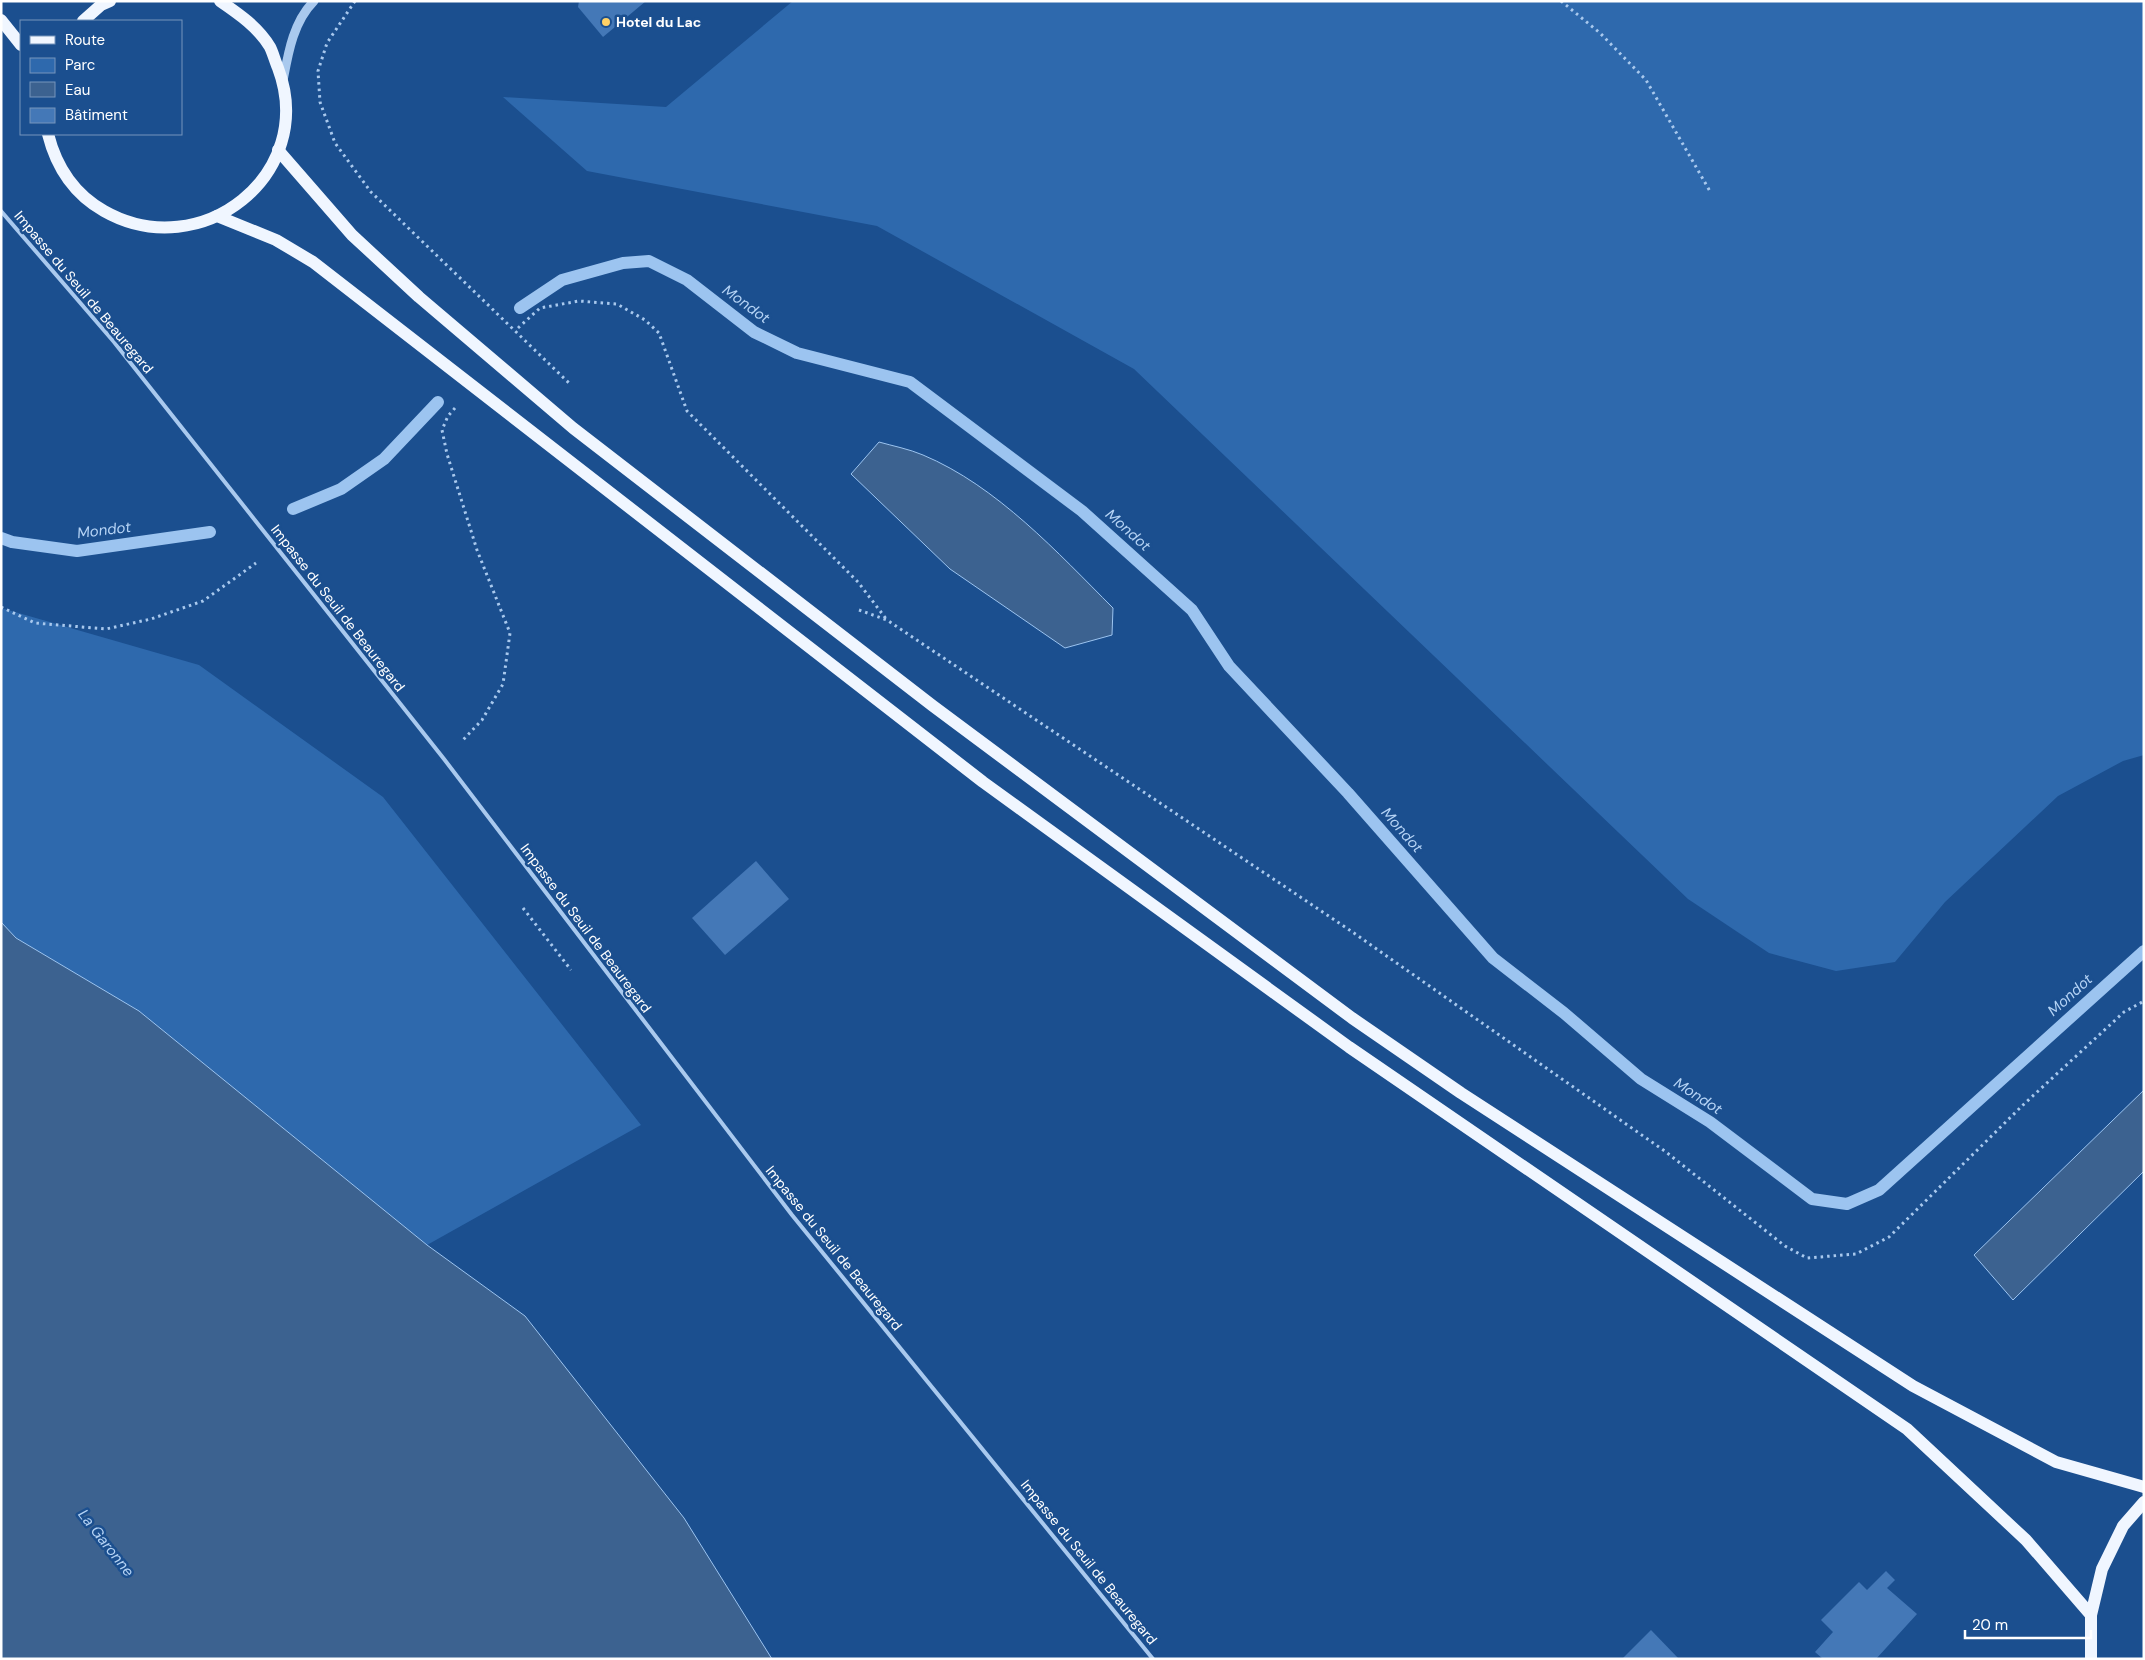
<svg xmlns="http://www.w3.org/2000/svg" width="2145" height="1660" font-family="'DM Sans',sans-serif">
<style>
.green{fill:#2e69ad}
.water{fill:#3c6290;stroke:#9cc4f0}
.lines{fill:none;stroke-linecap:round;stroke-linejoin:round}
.stream{stroke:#9cc4f0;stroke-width:12}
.building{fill:#4478b7}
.path{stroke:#a9c9ee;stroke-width:3;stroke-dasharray:2.5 4;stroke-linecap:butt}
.service{stroke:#a9c9ee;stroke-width:4}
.tertiary{stroke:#a9c9ee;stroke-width:9}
.primary{stroke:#f0f6ff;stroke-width:12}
.poi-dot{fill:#ffd166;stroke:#1b4f8f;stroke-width:2}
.labels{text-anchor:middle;stroke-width:5;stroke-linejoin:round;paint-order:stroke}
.poi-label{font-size:14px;font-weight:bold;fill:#fff;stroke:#1b4f8f;text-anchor:start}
.street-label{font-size:14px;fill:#fff;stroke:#1b4f8f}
.water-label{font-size:15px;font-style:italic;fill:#b5d3f5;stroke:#1b4f8f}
</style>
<rect width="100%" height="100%" fill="#1b4f8f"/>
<g class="green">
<polygon points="793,1 2144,1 2144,755 2123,761 2058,796 1945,902 1895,962 1836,971 1769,953 1688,899 1134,369 877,226 587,171 503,97 666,107"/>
<polygon points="1,608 199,665 383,797 641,1125 427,1245 139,1011 16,938 1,924"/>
</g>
<g class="water">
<path d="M879,442C893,446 909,449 923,455C997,486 1058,553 1113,608L1112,635L1065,648L950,569L851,474Z"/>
<polygon points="1,922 16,938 139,1011 427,1245 525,1316 684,1518 772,1659 1,1659"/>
<polygon points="2144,1090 2144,1171 2013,1300 1974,1255"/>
</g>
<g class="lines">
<g class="stream">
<polyline points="520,308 562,280 623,263 649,261 687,280 754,332 797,353 910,382 1082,511 1192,610 1229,666 1348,793 1493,958 1564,1013 1641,1079 1710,1122 1812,1199 1847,1204 1879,1190 2144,951"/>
<polyline points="293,509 341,489 384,459 438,402"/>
<polyline points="1,538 12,542 77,551 210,532"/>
</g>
</g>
<g class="building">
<polygon points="579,1 646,1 603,37 578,7"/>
<polygon points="756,861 789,899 725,955 692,918"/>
<polygon points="1886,1571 1895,1580 1887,1588 1917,1614 1876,1659 1823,1659 1815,1652 1833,1632 1821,1620 1859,1582 1867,1590"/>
<polygon points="1651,1630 1679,1659 1622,1659"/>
</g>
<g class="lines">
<g class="path">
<polyline points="355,1 327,43 318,71 320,102 335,143 371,192 570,384"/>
<polyline points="1561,1 1600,33 1646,80 1711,193"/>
<polyline points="518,328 540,308 579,301 617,304 645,320 659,333 687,411 858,582 887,620"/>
<polyline points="455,408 448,416 442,430 447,454 477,550 510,633 503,684 482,720 461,742"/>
<polyline points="1,607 35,623 106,629 151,619 203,601 256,563"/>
<polyline points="859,610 887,620 1351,931 1666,1152 1785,1246 1807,1258 1856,1254 1889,1237 2023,1105 2124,1012 2144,1001"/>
<polyline points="523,908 571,970"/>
</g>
<polyline class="service" points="1,211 114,342 444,759 792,1215 1153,1659"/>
<path class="tertiary" d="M283,81C288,54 293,22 314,1"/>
<g class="primary">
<polyline points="1,20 21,45"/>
<polyline points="83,21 101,5 110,1"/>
<path d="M48,134C56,166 74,194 104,211C201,266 318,174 278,68C275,61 273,53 270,47C258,27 239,14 220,1"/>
<polyline points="278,150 352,235 419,297 573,428 933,706 1352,1018 1461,1093 1913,1386 2056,1462 2144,1487"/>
<polyline points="217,216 276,240 313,262 983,782 1349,1047 1907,1429 2026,1540 2091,1615"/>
<polyline points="2091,1659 2091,1615 2102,1569 2123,1526 2144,1502"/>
</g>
</g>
<circle class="poi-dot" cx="606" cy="22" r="5"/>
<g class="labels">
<g class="poi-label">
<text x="616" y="27">Hotel du Lac</text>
</g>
<g class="street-label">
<text transform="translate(84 292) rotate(50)" y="5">Impasse du Seuil de Beauregard</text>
<text transform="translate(338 608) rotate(52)" y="5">Impasse du Seuil de Beauregard</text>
<text transform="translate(586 928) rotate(53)" y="5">Impasse du Seuil de Beauregard</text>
<text transform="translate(834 1248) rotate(51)" y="5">Impasse du Seuil de Beauregard</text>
<text transform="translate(1089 1562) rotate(51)" y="5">Impasse du Seuil de Beauregard</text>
</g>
<g class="water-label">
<text transform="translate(746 304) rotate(36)" y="5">Mondot</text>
<text transform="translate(104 530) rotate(-7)" y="5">Mondot</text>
<text transform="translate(1128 530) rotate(42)" y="5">Mondot</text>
<text transform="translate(1402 830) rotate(49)" y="5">Mondot</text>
<text transform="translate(2070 995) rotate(-42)" y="5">Mondot</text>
<text transform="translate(1698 1096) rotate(33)" y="5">Mondot</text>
<text transform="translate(106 1543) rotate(52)" y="5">La Garonne</text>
</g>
</g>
<rect width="2145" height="1660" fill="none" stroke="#ffffff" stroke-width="5"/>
<rect x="20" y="20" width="162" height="115" fill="#1b4f8f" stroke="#7695bc"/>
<rect x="30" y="36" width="25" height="8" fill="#f0f6ff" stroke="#7695bc"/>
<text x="65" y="45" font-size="15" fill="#ffffff">Route</text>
<rect x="30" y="58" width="25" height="15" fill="#2e69ad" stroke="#7695bc"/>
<text x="65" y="70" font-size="15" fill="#ffffff">Parc</text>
<rect x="30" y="82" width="25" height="15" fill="#3c6290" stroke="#7695bc"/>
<text x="65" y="95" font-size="15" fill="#ffffff">Eau</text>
<rect x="30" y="108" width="25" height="15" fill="#4478b7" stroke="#7695bc"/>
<text x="65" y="120" font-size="15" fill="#ffffff">Bâtiment</text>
<path d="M1965 1630v8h126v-8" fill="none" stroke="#ffffff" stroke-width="2.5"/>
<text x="1972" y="1630" font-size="15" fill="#ffffff" stroke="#1b4f8f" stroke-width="4" paint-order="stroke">20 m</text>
</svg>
